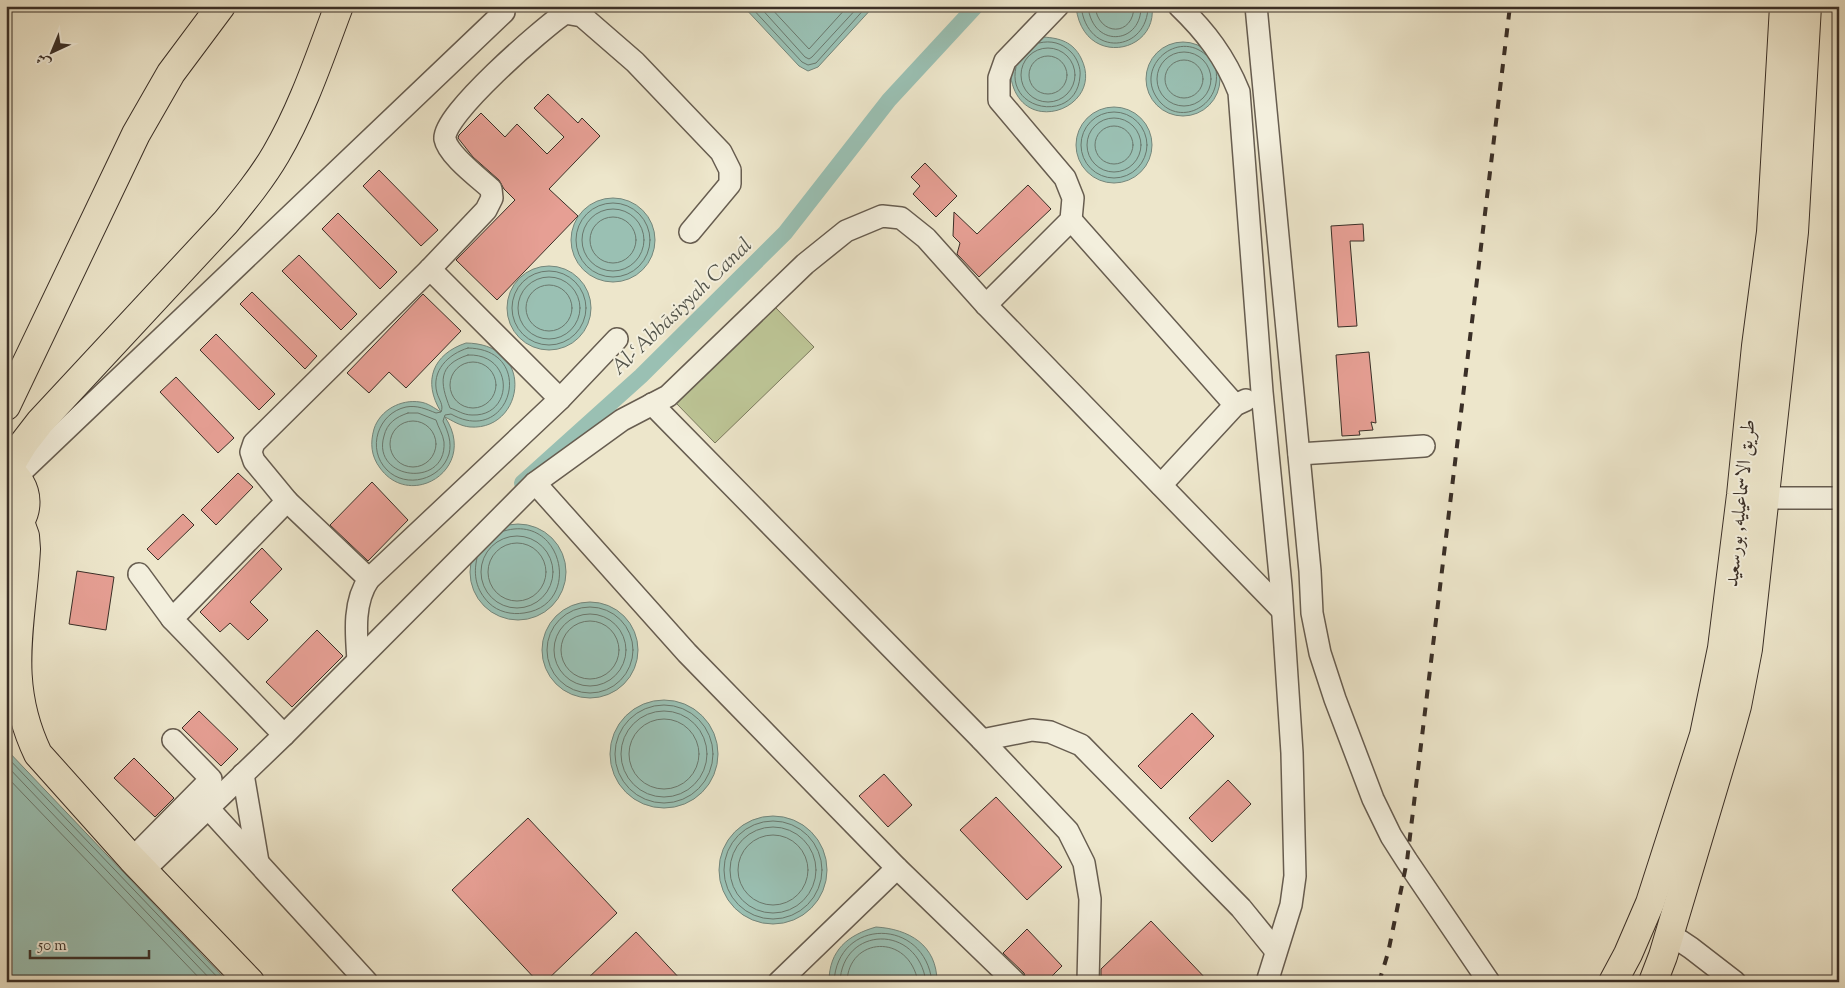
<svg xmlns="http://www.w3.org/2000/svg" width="1845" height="988" font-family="'Sorts Mill Goudy',Amiri,serif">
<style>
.green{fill:#bcc495;stroke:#7b7a5e}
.water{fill:#9ac0b3;stroke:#74867b}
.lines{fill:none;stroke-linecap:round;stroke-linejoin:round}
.shore{stroke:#6a786d;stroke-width:1}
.canal{stroke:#9ac0b3;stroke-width:16}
.building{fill:#e69f94;stroke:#3a2f27}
.minor-casing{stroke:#675d50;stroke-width:24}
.major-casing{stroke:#3a2f27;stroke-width:30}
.highway-casing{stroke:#3a2f27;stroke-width:30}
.minor{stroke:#f3efdd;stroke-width:21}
.major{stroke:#ede6cb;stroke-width:28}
.highway{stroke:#ede6cb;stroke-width:28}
.rail{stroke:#3a2f27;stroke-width:4;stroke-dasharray:9 9;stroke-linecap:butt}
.labels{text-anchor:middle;stroke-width:4;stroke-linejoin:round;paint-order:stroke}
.street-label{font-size:20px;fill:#3a2f27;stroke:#f3efdd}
.water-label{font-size:21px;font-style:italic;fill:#52534a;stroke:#f3efdd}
</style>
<rect width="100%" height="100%" fill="#ede6cb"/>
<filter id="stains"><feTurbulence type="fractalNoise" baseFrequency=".004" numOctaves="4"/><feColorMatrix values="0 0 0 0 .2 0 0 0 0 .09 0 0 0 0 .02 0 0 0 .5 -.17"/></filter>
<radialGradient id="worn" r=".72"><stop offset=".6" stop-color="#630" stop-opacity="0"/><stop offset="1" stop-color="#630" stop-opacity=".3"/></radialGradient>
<polygon class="green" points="775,307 814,347 715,443 676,403"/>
<g class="water">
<polygon points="743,6 874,6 818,67 808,71 799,66"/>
<path d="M1152,6C1158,54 1083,68 1076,7Z"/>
<path d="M1043,37C1060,38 1073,42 1081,58C1107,109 1016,142 1010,71Z"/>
<circle cx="1183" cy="79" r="37"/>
<circle cx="1114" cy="145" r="38"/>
<circle cx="613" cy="240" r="42"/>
<circle cx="549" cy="308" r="42"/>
<path d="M466,343C537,344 524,431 470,427C460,426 453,421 445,417C479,468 411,511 380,468C371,456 370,443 374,429C380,410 401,399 420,402C428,403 434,408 441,412C422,381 433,354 466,343Z"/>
<circle cx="518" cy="572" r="48"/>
<circle cx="590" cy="650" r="48"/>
<circle cx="664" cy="754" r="54"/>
<polygon points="6,749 228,982 6,982"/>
<circle cx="773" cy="870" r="54"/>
<path d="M876,927C909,929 937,945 937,982H829C829,950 848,935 876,927Z"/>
</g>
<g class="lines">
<g class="shore">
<polyline points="750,6 802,62 808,65 816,63 867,6"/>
<polyline points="759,6 805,57 809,59 812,57 859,6"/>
<polyline points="769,6 809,49 848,6"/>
<path d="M1081,6C1087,59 1148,52 1148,6"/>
<path d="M1088,6C1092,49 1142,45 1141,6"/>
<path d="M1095,6C1098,37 1134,37 1134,6"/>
<circle cx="1048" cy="75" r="27"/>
<circle cx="1184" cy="79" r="27"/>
<path d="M1206,55C1178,29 1135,66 1157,98C1177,128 1222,108 1216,70"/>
<circle cx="1048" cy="75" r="19"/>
<circle cx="1184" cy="79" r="19"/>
<path d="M1016,67C1005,112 1077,124 1080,76C1081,68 1077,58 1071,52C1062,43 1051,40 1039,43"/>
<circle cx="1114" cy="145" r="33"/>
<circle cx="1114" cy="145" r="27"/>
<circle cx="1114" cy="145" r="19"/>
<circle cx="613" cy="240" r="37"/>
<circle cx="613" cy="240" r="31"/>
<circle cx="613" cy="240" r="23"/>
<circle cx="549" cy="308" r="37"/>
<circle cx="549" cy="308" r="31"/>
<circle cx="549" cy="308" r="23"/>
<path d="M468,348C538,349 511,448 451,414L445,415L443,421C448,432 452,442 449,454C441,480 406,489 387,470C366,449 378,413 406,407C417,405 426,409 436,413L441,412C444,405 439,400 437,393C431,371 448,354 468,348Z"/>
<path d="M468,355C515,353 514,417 472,415C463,415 457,410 450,408C440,383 437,365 468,355Z"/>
<circle cx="473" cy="385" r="23"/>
<path d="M408,413H418L436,420C438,427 443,434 444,442C447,489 371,480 384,436C387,423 396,417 408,413Z"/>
<circle cx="413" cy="444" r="23"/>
<circle cx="517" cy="572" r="36"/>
<circle cx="517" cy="572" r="29"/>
<path d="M477,558C473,575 476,590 489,603C498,612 512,615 524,613C583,605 563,513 504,531"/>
<circle cx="590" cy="650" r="43"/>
<circle cx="590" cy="650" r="36"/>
<circle cx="590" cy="650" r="29"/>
<circle cx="664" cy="754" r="49"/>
<circle cx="664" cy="754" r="43"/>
<circle cx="664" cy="754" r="35"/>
<polyline points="6,756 222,982"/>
<polyline points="6,765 213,982"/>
<polyline points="6,776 203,982"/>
<circle cx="773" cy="870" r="49"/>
<circle cx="773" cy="870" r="43"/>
<circle cx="773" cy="870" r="35"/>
<path d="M834,982C837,917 925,917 932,982"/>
<path d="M840,982C842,926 918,923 926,982"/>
<path d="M847,982C848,937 909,932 918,982"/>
</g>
<polyline class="canal" points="522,483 641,376 785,233 889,100 976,6"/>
</g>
<g class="building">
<polygon points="548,94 578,123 582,118 600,136 549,189 578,216 497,300 456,260 515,200 504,189 499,180 473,157 458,138 459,135 481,113 505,137 517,124 547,154 564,137 534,108"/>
<polygon points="925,163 957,196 936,217 913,194 920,186 911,177"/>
<polygon points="379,170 438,230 421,246 363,186"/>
<polygon points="1028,185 1051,209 979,277 957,254 960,243 953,236 954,212 977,234"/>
<polygon points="338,213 397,272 380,289 322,229"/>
<polygon points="1363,224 1364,241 1350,241 1357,326 1338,327 1331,226"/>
<polygon points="299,255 357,314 341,330 282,271"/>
<polygon points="252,292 317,356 305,369 240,304"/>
<polygon points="423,294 461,331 406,388 389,372 369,393 347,373"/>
<polygon points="216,334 275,394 259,410 200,350"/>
<polygon points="1369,352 1376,423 1371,422 1373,430 1359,431 1360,435 1342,436 1336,355"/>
<polygon points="176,377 234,438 218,453 160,392"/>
<polygon points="238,473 253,487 216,525 201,510"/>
<polygon points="372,482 408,520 368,561 330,525"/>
<polygon points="183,514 194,525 158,560 147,549"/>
<polygon points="262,548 282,569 250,602 268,620 248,640 230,623 220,632 200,612"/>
<polygon points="77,571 114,577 106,630 69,624"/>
<polygon points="317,630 343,656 292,707 266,682"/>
<polygon points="199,711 238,749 221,766 182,728"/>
<polygon points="1192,713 1214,736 1161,789 1138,766"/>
<polygon points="134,758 174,798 155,817 114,778"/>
<polygon points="884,774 912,805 888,827 859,796"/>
<polygon points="1228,780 1251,804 1212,842 1189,818"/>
<polygon points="996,797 1062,867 1027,900 960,830"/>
<polygon points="528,818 617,913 545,982 538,982 452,890"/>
<polygon points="1151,921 1209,982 1104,982 1101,978 1101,969"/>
<polygon points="1027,929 1062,966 1046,982 1027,982 1024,973 1003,953"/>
<polygon points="636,932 683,982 584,982"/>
</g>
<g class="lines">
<g class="minor-casing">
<g id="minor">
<path d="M1179,6C1206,32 1225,57 1239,92L1262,392L1281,586L1292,753L1295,876L1291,905L1267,982"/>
<polyline points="1256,6 1310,571 1312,613 1320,653 1335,699 1373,799 1391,836 1407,861 1489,982"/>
<polyline points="1071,220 1235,405"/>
<polyline points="986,305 1071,220 1073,198 1065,178 999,100 999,78 1005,61 1058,6"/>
<polyline points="560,399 617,339"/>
<polyline points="652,404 982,740 1068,831 1084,863 1090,899 1088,982"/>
<polyline points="1299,454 1424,446"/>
<polyline points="16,477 504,12"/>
<polyline points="535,483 687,653 897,868 1015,982"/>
<polyline points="1161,485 1235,405 1246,400"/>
<polyline points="1765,498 1839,498"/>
<polyline points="287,501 369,579"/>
<polyline points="139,574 172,619"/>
<path d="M358,660C356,633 353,602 369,579L560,399L430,269"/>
<path d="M284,735L172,619L287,501L254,461L251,452L254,443L430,269L486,210L492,198L491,189C479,178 448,155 445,139C441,116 544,27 565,13L582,16L635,62L721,152L730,170V184L690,232"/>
<polyline points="982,740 1032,730 1050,732 1081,745 1241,908 1276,951"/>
<polyline points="243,774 258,862"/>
<polyline points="208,808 367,982"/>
<polyline points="132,859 211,779 173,740"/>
<polyline points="144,870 284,735 535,483 622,420 668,396 805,264 846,231 882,216 901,218 926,238 986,305 1282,610"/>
<polyline points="1670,934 1691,948 1735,982"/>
<polyline points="779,982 897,868"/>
</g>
</g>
<g class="major-casing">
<g id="major">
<polyline points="6,406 136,134 171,73 221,6"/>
<path d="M6,469C31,484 33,519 6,534"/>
<path d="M8,469L23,444L40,422L226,222C244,200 262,178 276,154C303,108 320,56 339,6"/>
<path d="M20,522L25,536L26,549C22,624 3,681 38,754L132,859L250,982"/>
</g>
</g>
<g class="highway-casing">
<g id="highway">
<polyline points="1613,982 1628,954 1650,903 1704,735 1722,648 1741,495 1756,346 1771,232 1784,6"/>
<polyline points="1653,982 1663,956 1729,735 1737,706 1748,649 1794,232 1807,6"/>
</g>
</g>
<use href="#minor" class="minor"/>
<use href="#major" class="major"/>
<use href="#highway" class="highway"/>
<polyline class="rail" points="1379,982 1388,953 1407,861 1510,6"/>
</g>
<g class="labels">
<g class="street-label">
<text transform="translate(1739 503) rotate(-84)" y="7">طريق الاسماعيليه, بورسعيد</text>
</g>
<g class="water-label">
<text transform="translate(681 306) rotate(-44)" y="7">Al-ʿAbbāsiyyah Canal</text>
</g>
</g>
<rect width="1845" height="988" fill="none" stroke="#ede6cb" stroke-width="25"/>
<rect x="8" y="8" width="1830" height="973" fill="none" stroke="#3a2f27" stroke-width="2.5"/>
<rect x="12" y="12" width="1820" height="963" fill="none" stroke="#3a2f27"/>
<g transform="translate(52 52) rotate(224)" stroke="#f3efdd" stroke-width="4" paint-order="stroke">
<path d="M0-4L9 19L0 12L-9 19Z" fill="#3a2f27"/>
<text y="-8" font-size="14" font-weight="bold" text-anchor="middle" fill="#3a2f27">ش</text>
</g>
<path d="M30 950v8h119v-8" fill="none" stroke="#3a2f27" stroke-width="2.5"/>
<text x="38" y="950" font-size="15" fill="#3a2f27" stroke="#f3efdd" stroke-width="4" paint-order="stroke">50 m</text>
<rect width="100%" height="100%" filter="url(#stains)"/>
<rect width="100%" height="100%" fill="url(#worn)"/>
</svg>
